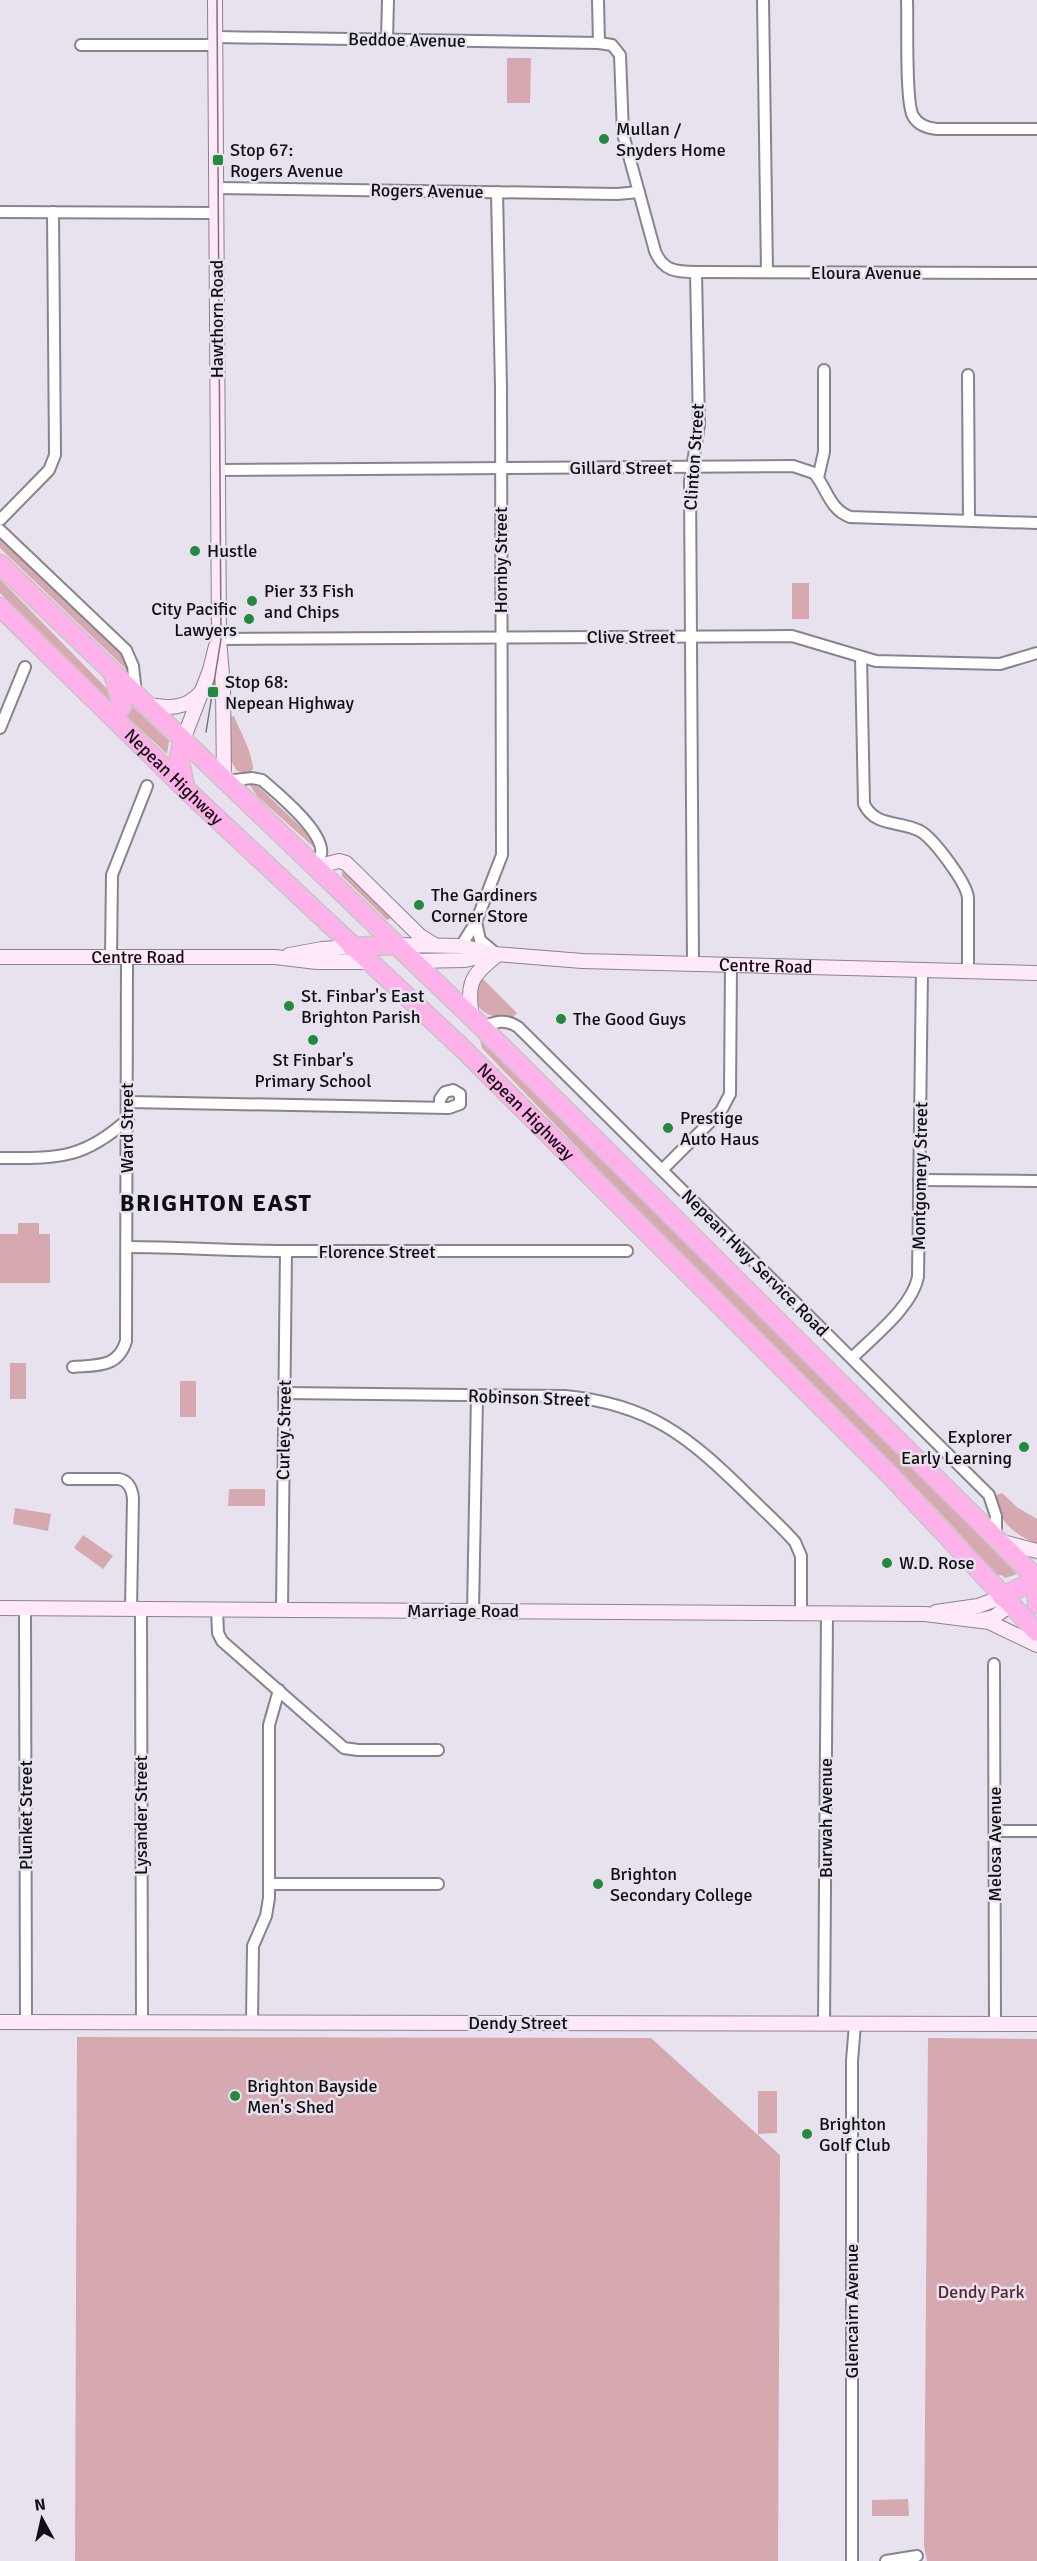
<svg xmlns="http://www.w3.org/2000/svg" width="1037" height="2561" font-family="Signika,sans-serif">
<style>
.green{fill:#d6a9b0}
.lines{fill:none;stroke-linecap:round;stroke-linejoin:round}
.street-casing{stroke:#88848d;stroke-width:14}
.secondary-casing{stroke:#88848d;stroke-width:16}
.highway-casing{stroke:#c6c5c6;stroke-width:21}
.street{stroke:#fff;stroke-width:10}
.secondary{stroke:#ffe8f8;stroke-width:14}
.highway{stroke:#feb2e9;stroke-width:18}
.tram{stroke:#77747b;stroke-width:1.5}
.poi-dot{fill:#23893e;stroke:#e7e2ed;stroke-width:2}
.labels{text-anchor:middle;stroke-width:5;stroke-linejoin:round;paint-order:stroke}
.street-label{font-size:18px;fill:#100e12;stroke:#e7e2ed}
.poi-label{font-size:18px;fill:#100e12;stroke:#e7e2ed;text-anchor:start}
.park-label{font-size:18px;fill:#5d2430;stroke:#e7e2ed}
.district-label{font-size:24px;font-weight:bold;letter-spacing:1.5px;fill:#100e12;stroke:#e7e2ed}
</style>
<rect width="100%" height="100%" fill="#e7e2ed"/>
<g class="green">
<polygon points="507,58 531,58 530,103 507,103"/>
<polygon points="0,535 118,648 128,661 130,673 0,548"/>
<polygon points="0,579 111,693 114,705 0,593"/>
<rect x="792" y="583" width="17" height="36"/>
<polygon points="131,705 169,741 167,754 124,714"/>
<path d="M234,716C241,734 252,751 253,769L248,773L237,771L230,759L229,717Z"/>
<polygon points="249,784 259,787 307,833 318,851 257,796"/>
<polygon points="342,871 357,881 393,917 387,920 342,876"/>
<path d="M480,976L517,1013L512,1018C506,1017 498,1018 493,1016C472,1010 474,992 480,976Z"/>
<path d="M480,1040L899,1454L1017,1574L1005,1578L1001,1575L997,1576C925,1492 845,1417 767,1339C670,1244 575,1146 482,1048Z"/>
<polygon points="18,1223 39,1223 39,1234 50,1234 50,1283 0,1283 0,1234 18,1234"/>
<rect x="10" y="1363" width="16" height="36"/>
<rect x="180" y="1381" width="16" height="36"/>
<polygon points="229,1489 265,1489 265,1506 228,1506"/>
<path d="M1002,1493L1018,1508L1037,1519V1544C1015,1535 996,1521 997,1495Z"/>
<polygon points="15,1508 51,1514 48,1531 13,1524"/>
<polygon points="83,1535 113,1556 103,1569 74,1548"/>
<polygon points="77,2037 651,2038 780,2155 778,2561 75,2561"/>
<polygon points="928,2038 1037,2039 1037,2561 927,2561 924,2546"/>
<polygon points="758,2091 777,2091 777,2133 758,2134"/>
<polygon points="908,2499 909,2516 872,2516 872,2500"/>
</g>
<g class="lines">
<g class="street-casing">
<g id="street">
<path d="M598,0L599,43L612,45L620,55L623,134L655,251C663,271 676,272 696,272L699,425L690,481L693,964"/>
<polyline points="763,0 767,272"/>
<path d="M907,0C908,21 905,102 913,116C918,125 927,128 937,129H1037"/>
<polyline points="215,37 599,43"/>
<polyline points="387,40 388,0"/>
<polyline points="81,45 215,45"/>
<polyline points="216,188 617,194 639,192"/>
<polyline points="0,212 216,213"/>
<polyline points="696,272 1037,273"/>
<polyline points="968,375 969,520"/>
<path d="M218,470L793,466L814,473C827,488 829,509 850,517L1037,523"/>
<polyline points="818,478 824,452 824,370"/>
<polyline points="0,520 49,470 55,455 53,212"/>
<polyline points="0,530 126,650 133,666 136,693"/>
<polyline points="219,639 792,636 876,661 1000,664 1037,653"/>
<path d="M861,657L864,804C876,828 899,820 920,831C933,838 967,883 968,898V971"/>
<polyline points="0,728 25,667"/>
<path d="M226,781L252,778L262,780C277,793 325,832 321,854C320,858 316,862 314,866"/>
<polyline points="476,922 480,940 493,951"/>
<polyline points="461,946 476,922 502,855 501,388 497,192"/>
<polyline points="111,957 112,875 147,786"/>
<path d="M482,1027C495,1022 505,1018 518,1027L989,1495L996,1516V1538"/>
<polyline points="128,1102 449,1108 460,1104 460,1094 453,1090 445,1092 440,1099 440,1107"/>
<path d="M0,1158C57,1158 83,1160 128,1119"/>
<polyline points="662,1170 721,1111 730,1094 731,964"/>
<polyline points="919,1180 1037,1181"/>
<path d="M127,1247C180,1247 233,1251 286,1251H627"/>
<path d="M852,1358C874,1336 912,1307 918,1277L922,970"/>
<path d="M73,1367C97,1365 118,1368 126,1341L127,958"/>
<path d="M284,1393L565,1396C649,1404 688,1436 747,1494C763,1510 780,1525 795,1542L801,1556V1613"/>
<path d="M68,1479H119C129,1481 132,1489 133,1498L131,1608"/>
<polyline points="25,1608 26,2022"/>
<polyline points="141,1609 142,2022"/>
<polyline points="217,1609 218,1633 222,1641 344,1748 358,1750 438,1750"/>
<polyline points="282,1609 286,1251"/>
<polyline points="473,1611 477,1396"/>
<polyline points="994,1664 995,2024"/>
<polyline points="995,1831 1037,1831"/>
<polyline points="269,1884 438,1884"/>
<polyline points="252,2022 253,1946 266,1916 269,1898 269,1725 279,1690"/>
<polyline points="824,2024 827,1613"/>
<polyline points="852,2561 852,2061 855,2024"/>
<polyline points="886,2561 917,2556"/>
</g>
</g>
<g class="secondary-casing">
<g id="secondary">
<polyline points="215,0 219,639 223,687 224,780"/>
<path d="M147,705C168,708 186,710 201,692"/>
<polyline points="183,740 210,670 216,646"/>
<polyline points="315,867 339,861 346,863 420,936 433,944"/>
<path id="s1" d="M395,945L461,946L495,954L582,961L1037,973"/>
<polyline points="289,955 322,949 352,947"/>
<path id="s2" d="M0,957H275L317,962H369"/>
<polyline points="413,961 465,960 493,954"/>
<path d="M472,1018C468,985 468,978 495,957"/>
<polyline points="999,1541 1037,1551"/>
<polyline points="0,1608 925,1614 989,1622 1037,1645"/>
<polyline points="936,1612 978,1606 1002,1597"/>
<polyline points="981,1620 994,1617 1010,1605"/>
<polyline points="0,2022 1037,2024"/>
</g>
</g>
<g class="highway-casing">
<g id="highway">
<polyline points="0,564 482,1027 1037,1579"/>
<path id="s3" d="M0,607L194,797L461,1047L888,1473L1037,1632"/>
<polyline points="109,714 119,710 122,706 114,676"/>
<polyline points="183,740 179,757 185,787"/>
<polyline points="352,947 395,945"/>
<polyline points="1037,1580 1037,1604"/>
<polyline points="1002,1597 1037,1579"/>
</g>
</g>
<use href="#street" class="street"/>
<use href="#secondary" class="secondary"/>
<use href="#highway" class="highway"/>
<polyline class="tram" points="206,732 221,639 217,0"/>
</g>
<g class="poi-dot">
<circle cx="604" cy="139" r="6"/>
<rect x="212" y="154" width="12" height="12" rx="3"/>
<circle cx="195" cy="551" r="6"/>
<circle cx="252" cy="601" r="6"/>
<circle cx="249" cy="619" r="6"/>
<rect x="207" y="686" width="12" height="12" rx="3"/>
<circle cx="419" cy="905" r="6"/>
<circle cx="289" cy="1006" r="6"/>
<circle cx="561" cy="1019" r="6"/>
<circle cx="313" cy="1040" r="6"/>
<circle cx="668" cy="1128" r="6"/>
<circle cx="1024" cy="1447" r="6"/>
<circle cx="887" cy="1563" r="6"/>
<circle cx="598" cy="1884" r="6"/>
<circle cx="235" cy="2096" r="6"/>
<circle cx="807" cy="2134" r="6"/>
</g>
<g class="labels">
<g class="street-label">
<text transform="translate(407 40) rotate(1)" y="6">Beddoe Avenue</text>
<text transform="translate(427 191) rotate(1)" y="6">Rogers Avenue</text>
<text x="866" y="279">Eloura Avenue</text>
<text transform="translate(217 319) rotate(-90)" y="6">Hawthorn Road</text>
<text transform="translate(694 457) rotate(-86)" y="6">Clinton Street</text>
<text x="621" y="474">Gillard Street</text>
<text transform="translate(501 560) rotate(-90)" y="6">Hornby Street</text>
<text x="631" y="643">Clive Street</text>
<text dy="6" stroke="none"><textPath href="#s3" startOffset="243">Nepean Highway</textPath></text>
<text dy="6" stroke="none"><textPath href="#s2" startOffset="138">Centre Road</textPath></text>
<text dy="6" stroke="none"><textPath href="#s1" startOffset="372">Centre Road</textPath></text>
<text dy="6" stroke="none"><textPath href="#s3" startOffset="729">Nepean Highway</textPath></text>
<text transform="translate(127 1128) rotate(-90)" y="6">Ward Street</text>
<text transform="translate(920 1176) rotate(-89)" y="6">Montgomery Street</text>
<text x="377" y="1258">Florence Street</text>
<text transform="translate(755 1263) rotate(45)" y="6">Nepean Hwy Service Road</text>
<text transform="translate(529 1398) rotate(2)" y="6">Robinson Street</text>
<text transform="translate(284 1430) rotate(-89)" y="6">Curley Street</text>
<text x="463" y="1617">Marriage Road</text>
<text transform="translate(26 1815) rotate(-90)" y="6">Plunket Street</text>
<text transform="translate(141 1815) rotate(-90)" y="6">Lysander Street</text>
<text transform="translate(826 1818) rotate(-90)" y="6">Burwah Avenue</text>
<text transform="translate(995 1844) rotate(-90)" y="6">Melosa Avenue</text>
<text x="518" y="2029">Dendy Street</text>
<text transform="translate(852 2311) rotate(-90)" y="6">Glencairn Avenue</text>
</g>
<g class="poi-label">
<text x="616" y="135">Mullan /<tspan x="616" dy="21">Snyders Home</tspan></text>
<text x="230" y="156">Stop 67:<tspan x="230" dy="21">Rogers Avenue</tspan></text>
<text x="207" y="557">Hustle</text>
<text x="264" y="597">Pier 33 Fish<tspan x="264" dy="21">and Chips</tspan></text>
<text x="237" y="615" text-anchor="end">City Pacific<tspan x="237" dy="21">Lawyers</tspan></text>
<text x="225" y="688">Stop 68:<tspan x="225" dy="21">Nepean Highway</tspan></text>
<text x="431" y="901">The Gardiners<tspan x="431" dy="21">Corner Store</tspan></text>
<text x="301" y="1002">St. Finbar's East<tspan x="301" dy="21">Brighton Parish</tspan></text>
<text x="573" y="1025">The Good Guys</text>
<text x="313" y="1066" text-anchor="middle">St Finbar's<tspan x="313" dy="21">Primary School</tspan></text>
<text x="680" y="1124">Prestige<tspan x="680" dy="21">Auto Haus</tspan></text>
<text x="1012" y="1443" text-anchor="end">Explorer<tspan x="1012" dy="21">Early Learning</tspan></text>
<text x="899" y="1569">W.D. Rose</text>
<text x="610" y="1880">Brighton<tspan x="610" dy="21">Secondary College</tspan></text>
<text x="247" y="2092">Brighton Bayside<tspan x="247" dy="21">Men's Shed</tspan></text>
<text x="819" y="2130">Brighton<tspan x="819" dy="21">Golf Club</tspan></text>
</g>
<g class="park-label">
<text x="981" y="2298">Dendy Park</text>
</g>
<g class="district-label">
<text x="216" y="1211">BRIGHTON EAST</text>
</g>
</g>
<g transform="translate(42 2519) rotate(352)" stroke="#e7e2ed" stroke-width="4.5" paint-order="stroke">
<path d="M0-4.5L10 22L0 15L-10 22Z" fill="#100e12"/>
<text y="-9" font-size="16" font-weight="bold" text-anchor="middle" fill="#100e12">N</text>
</g>
</svg>
